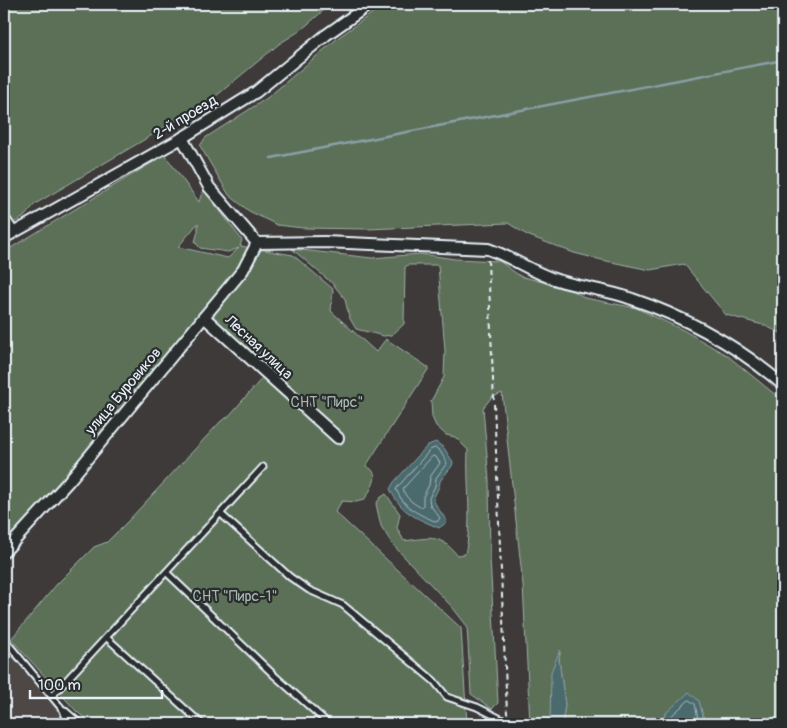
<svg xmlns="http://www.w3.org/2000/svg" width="787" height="728" font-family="Pangolin,sans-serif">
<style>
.built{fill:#4d4644}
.green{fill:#5c6f59;stroke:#a2b0a8;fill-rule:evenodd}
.water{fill:#4b6a6e;stroke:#8aa0a5}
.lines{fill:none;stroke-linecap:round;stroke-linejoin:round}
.shore{stroke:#a9bbc1;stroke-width:1}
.stream{stroke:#8aa0a5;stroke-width:2.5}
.lane-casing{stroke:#e8f1f8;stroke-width:9}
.street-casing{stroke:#e8f1f8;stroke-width:14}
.path{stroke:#e8f1f8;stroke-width:2;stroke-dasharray:5 4;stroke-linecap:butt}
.lane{stroke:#2a2d2e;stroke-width:5}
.street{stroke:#2a2d2e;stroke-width:10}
.labels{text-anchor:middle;stroke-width:4.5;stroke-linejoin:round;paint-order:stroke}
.street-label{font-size:15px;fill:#e8f1f8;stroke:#2a2d2e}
.park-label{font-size:15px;fill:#a9b6b0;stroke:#2a2d2e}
</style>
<rect width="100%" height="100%" fill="#3d3a39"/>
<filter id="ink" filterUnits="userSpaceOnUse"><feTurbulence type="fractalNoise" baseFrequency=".02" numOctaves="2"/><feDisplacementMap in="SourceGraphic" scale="10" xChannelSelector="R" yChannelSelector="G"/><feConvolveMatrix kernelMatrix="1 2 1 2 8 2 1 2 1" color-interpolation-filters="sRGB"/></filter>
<g filter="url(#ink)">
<polygon class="built" points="12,649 63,710 72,724 4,724 4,660"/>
<g class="green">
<polygon points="4,4 331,4 301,30 279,44 210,101 35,204 24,217 4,229"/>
<polygon points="385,4 783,4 783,334 763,325 726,315 684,264 650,270 602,260 574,253 527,235 508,223 368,229 303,228 277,225 249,211 229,195 200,146 205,138 267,98 339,37"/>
<path d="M165,155L199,202L202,192L205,191L242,240L240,246L293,255L333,289L331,311L376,352L386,339L429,368L366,466C383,473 371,489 364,500L356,502L342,501L335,512L461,628L467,724H93L77,712L11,639L57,584L94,547L107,542L128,521L221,421L228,417L264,376L197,316L132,397L4,547V252ZM198,223V231L195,242L200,248L228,252L239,248L228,258L178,247Z"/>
<path d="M292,249L372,258L420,254L455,259L499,261L520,276L573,290L585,298L636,308L683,330L728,356L783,401V580L775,589L782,601H783V724H705L699,702L667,712L659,724H562L565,705L559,660L560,653L550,724H530L523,585L502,393L491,398L483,408L489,480L490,558L498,703L492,709L471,694L467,626L453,608L393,545L381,526L376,504L380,498L386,494L400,514L397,528L404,541C430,538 439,533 457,555L465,554C473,524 466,483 468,450L455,437L446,435L436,426L432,417L431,401L444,377L445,350L438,265H408L405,267L404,324L392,335L384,336L356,329L349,317L345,299L333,284Z"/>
</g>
<g class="water">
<path d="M436,442L444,448L453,462L452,466L440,481C440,488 434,494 434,500C434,504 445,517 447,522L439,528C416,518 401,513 390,489L394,482L428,445Z"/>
<polygon points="560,650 559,660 565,705 562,724 550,724 551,672"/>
<polygon points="689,692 699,701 705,724 659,724 667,712"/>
</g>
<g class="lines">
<g class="shore">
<path d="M436,448L440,451L447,463L436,478L435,486L429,498L430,505L440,518L437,522C420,515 403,508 396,489L430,450Z"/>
<path d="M433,456L436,457L440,463L430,477L429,485L423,497V506L420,507C413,503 405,498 403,489Z"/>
<polyline points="665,724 671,716 689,700 695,704 699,724"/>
</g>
<polyline class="stream" points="271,158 783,60"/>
<g class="lane-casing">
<g id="lane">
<polyline points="4,217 7,219 15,231"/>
<polyline points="221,514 290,577 309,590 343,605 434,681 447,697 477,707 507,722"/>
<polyline points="167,573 275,676 329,724"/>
<polyline points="107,638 202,724"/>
<polyline points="4,639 63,710 68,724"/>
<polyline points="52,696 263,467"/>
<polyline points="64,710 80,724"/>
</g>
</g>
<g class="street-casing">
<g id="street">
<polyline points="182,138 209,187 257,243"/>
<polyline points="4,238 182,138 256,92 326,35 370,4"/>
<path d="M257,243L324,242L488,249C512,257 533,273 557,280C582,288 608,290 632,299C688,318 738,346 783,385"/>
<polyline points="204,317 338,438"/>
<polyline points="4,552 68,482 204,317 243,270 257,243"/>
</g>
</g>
<polyline class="path" points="488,260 507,714"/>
<use href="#lane" class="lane"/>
<use href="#street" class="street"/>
</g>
</g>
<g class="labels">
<g class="street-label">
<text transform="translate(185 117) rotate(-31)" y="5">2-й проезд</text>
<text transform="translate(259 347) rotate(43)" y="5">Лесная улица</text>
<text transform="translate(123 391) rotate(-50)" y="5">улица Буровиков</text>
</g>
<g class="park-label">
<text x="327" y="407">СНТ "Пирс"</text>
<text x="235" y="601">СНТ "Пирс-1"</text>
</g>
</g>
<rect width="787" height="728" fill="none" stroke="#2a2d2e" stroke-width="20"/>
<rect x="10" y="10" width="767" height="708" fill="none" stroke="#e8f1f8" stroke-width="2" filter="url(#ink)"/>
<path d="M30 690v8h132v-8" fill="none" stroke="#e8f1f8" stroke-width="2.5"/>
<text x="38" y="690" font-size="15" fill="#e8f1f8" stroke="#2a2d2e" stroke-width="4" paint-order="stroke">100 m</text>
</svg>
